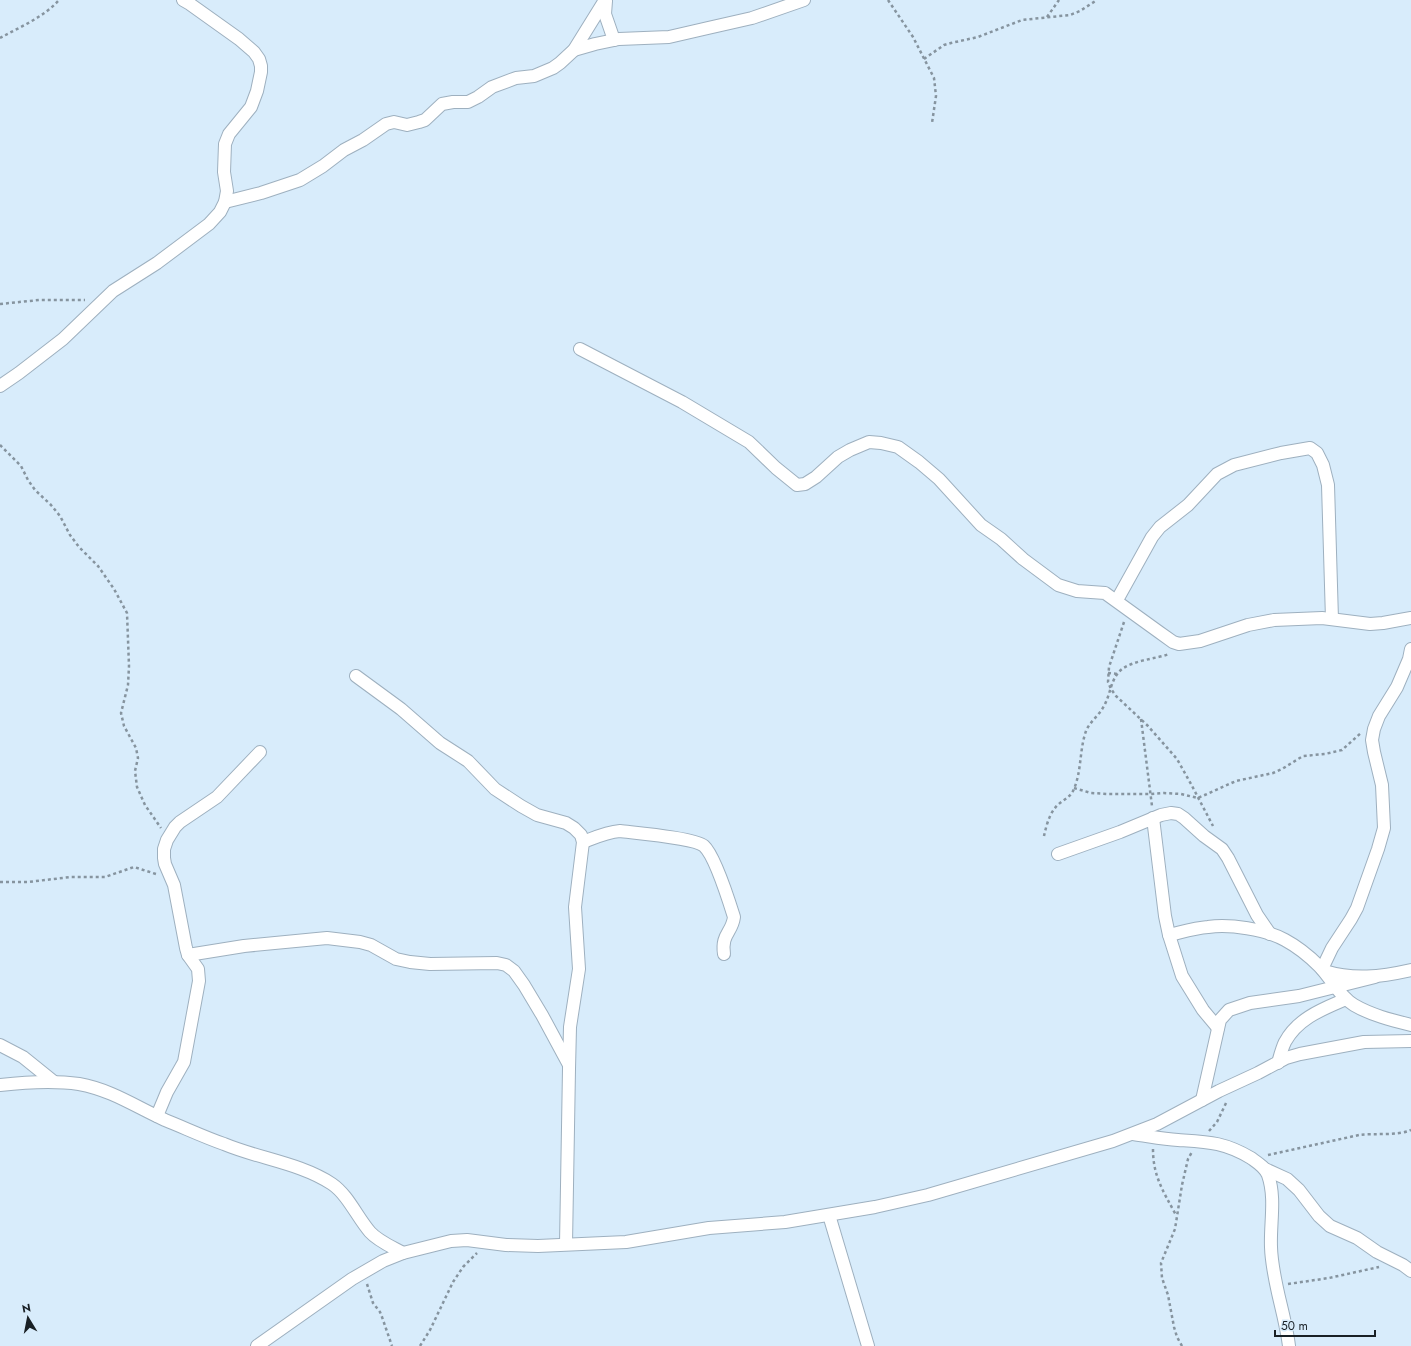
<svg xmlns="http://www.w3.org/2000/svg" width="1411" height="1346" font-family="Jost,sans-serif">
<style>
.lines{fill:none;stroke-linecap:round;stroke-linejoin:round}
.street-casing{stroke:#9eb0bf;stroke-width:14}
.path{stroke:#86949f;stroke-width:2.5;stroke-dasharray:3 3;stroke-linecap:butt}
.street{stroke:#fff;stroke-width:12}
</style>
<rect width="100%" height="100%" fill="#d8ecfb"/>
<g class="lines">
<g class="street-casing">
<g id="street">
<polyline points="606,1 605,14 614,40"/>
<polyline points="574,50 595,44 619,39 669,37 708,28 752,18 804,0"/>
<polyline points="225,202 261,193 300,180 323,166 344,150 363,140 386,124 394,122 407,125 419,122 425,120 442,104 453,102 468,102 478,97 492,87 516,78 534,76 553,68 560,63 574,50 605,0"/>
<polyline points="580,349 682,402 749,442 776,468 797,485 805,484 816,477 838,457 850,450 869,442 881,443 898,447 919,462 939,479 981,525 1001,539 1023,559 1058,585 1077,591 1105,593 1159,632 1173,642 1179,644 1200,641 1248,625 1274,620 1322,618 1370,624 1383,623 1411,618"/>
<polyline points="0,386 19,373 63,339 113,291 157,263 209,224 220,212 225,202 227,191 224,172 225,144 229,134 251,107 257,91 261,72 261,66 259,59 254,52 239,39 190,4 183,0"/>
<polyline points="1117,600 1152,537 1160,527 1188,505 1217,474 1234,465 1281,453 1310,448 1317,453 1323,465 1328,485 1332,619"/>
<polyline points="356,676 401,709 440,743 468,761 495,789 521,806 537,815 566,823 574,828 581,835 583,842 575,907 579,969 570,1027 569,1069 566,1244"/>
<polyline points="1153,818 1165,916 1169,935 1182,976 1203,1010 1218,1028"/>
<path d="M583,842C596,837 607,832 620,831C636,833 695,838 704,846C715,856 729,901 734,917C732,933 721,934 724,954"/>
<polyline points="1058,854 1120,832 1161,815 1171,813 1178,814 1184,818 1204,836 1222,849 1228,858 1257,915 1270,934"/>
<path d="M1169,935C1182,932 1195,928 1208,927C1230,924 1265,929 1285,940C1298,947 1309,956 1319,966C1331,978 1339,996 1354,1005C1371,1015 1391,1020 1411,1025"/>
<polyline points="188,955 244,946 327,938 360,942 371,945 396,959 410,962 430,964 497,963 506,965 514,971 524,985 542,1015 569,1065"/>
<polyline points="1322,969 1332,948 1351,919 1357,908 1378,849 1384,828 1382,785 1374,752 1372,740 1374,729 1379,716 1397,687 1409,659 1411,649"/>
<path d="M1324,971C1354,980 1380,977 1411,970"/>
<polyline points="0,1045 23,1057 54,1082"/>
<path d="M1278,1063C1280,1056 1282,1048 1285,1042C1298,1018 1323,1009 1346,999"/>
<path d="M0,1085C26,1082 52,1080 79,1084C112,1090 136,1107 165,1120C185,1128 204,1137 224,1144C260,1159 300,1163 332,1184C348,1195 357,1217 370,1232C378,1241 392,1247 403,1253"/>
<polyline points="1202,1100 1220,1020 1229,1010 1250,1003 1299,996 1375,977"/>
<polyline points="157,1116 167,1092 184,1062 199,981 198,969 188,955 186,948 174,885 165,864 164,858 164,849 167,840 175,827 180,822 217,797 260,752"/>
<path d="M1133,1134C1148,1136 1163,1139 1178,1140C1208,1142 1224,1142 1251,1158C1258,1163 1265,1167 1268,1175C1276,1198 1270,1223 1271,1247C1272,1281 1285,1313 1289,1346"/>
<polyline points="1265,1169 1287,1179 1299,1190 1319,1216 1330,1226 1357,1238 1377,1252 1403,1265 1411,1271"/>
<polyline points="829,1215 868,1346"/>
<polyline points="257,1346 352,1279 383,1261 403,1253 451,1241 467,1240 506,1245 538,1246 626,1242 709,1228 785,1222 875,1207 928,1195 1113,1141 1157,1124 1219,1091 1258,1073 1286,1058 1300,1054 1364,1042 1411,1041"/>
</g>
</g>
<g class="path">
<polyline points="888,0 913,37 934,78 936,96 932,123"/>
<polyline points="1047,17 1059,0"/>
<path d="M0,38C20,27 44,17 59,0"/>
<polyline points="924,59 944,45 951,43 978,37 1022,20 1070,15 1080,11 1097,0"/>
<polyline points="0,304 39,300 85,300"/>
<polyline points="0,445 21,466 28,480 35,490 51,505 60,516 70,535 79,547 98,566 114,589 127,613 129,666 128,685 121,713 124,726 136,748 138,758 135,771 137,787 145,805 161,828"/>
<polyline points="1124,622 1109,667 1108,682 1111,689 1116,696 1148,726 1177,759 1191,784 1213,826"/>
<polyline points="1108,673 1118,674"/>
<polyline points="1141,719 1152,806"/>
<polyline points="1074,788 1091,793 1108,794 1151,794 1164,793 1181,794 1198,798 1236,781 1273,773 1282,769 1303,756 1325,754 1342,750 1362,732"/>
<path d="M1044,836C1046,827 1049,815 1055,808C1060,801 1069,799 1073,791C1082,772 1079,751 1086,731C1090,721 1100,715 1105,704C1111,692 1111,678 1122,669C1135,660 1155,659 1169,654"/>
<polyline points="0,882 28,882 71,877 105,877 134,867 156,874"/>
<polyline points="1209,1131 1217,1122 1227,1101"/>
<path d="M1153,1149C1153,1176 1163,1191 1176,1215"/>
<path d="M1268,1155L1359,1135C1374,1133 1397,1136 1411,1130"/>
<polyline points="367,1284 373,1303 380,1312 382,1317 392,1346"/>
<polyline points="1288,1284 1329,1278 1379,1267"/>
<polyline points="420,1346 430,1330 453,1282 463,1267 477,1253"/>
<polyline points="1182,1346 1177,1337 1174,1327 1168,1295 1162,1278 1161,1263 1175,1229 1182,1185 1188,1159 1192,1152"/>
</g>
<use href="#street" class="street"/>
</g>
<g transform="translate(28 1318) rotate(350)" stroke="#d8ecfb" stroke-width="3" paint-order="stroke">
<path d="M0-3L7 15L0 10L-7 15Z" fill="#192025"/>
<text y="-6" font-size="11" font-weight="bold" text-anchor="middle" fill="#192025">N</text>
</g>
<path d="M1275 1330v6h100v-6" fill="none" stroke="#192025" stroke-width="2"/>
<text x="1281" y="1330" font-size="12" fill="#192025" stroke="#d8ecfb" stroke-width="3" paint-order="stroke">50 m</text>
</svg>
